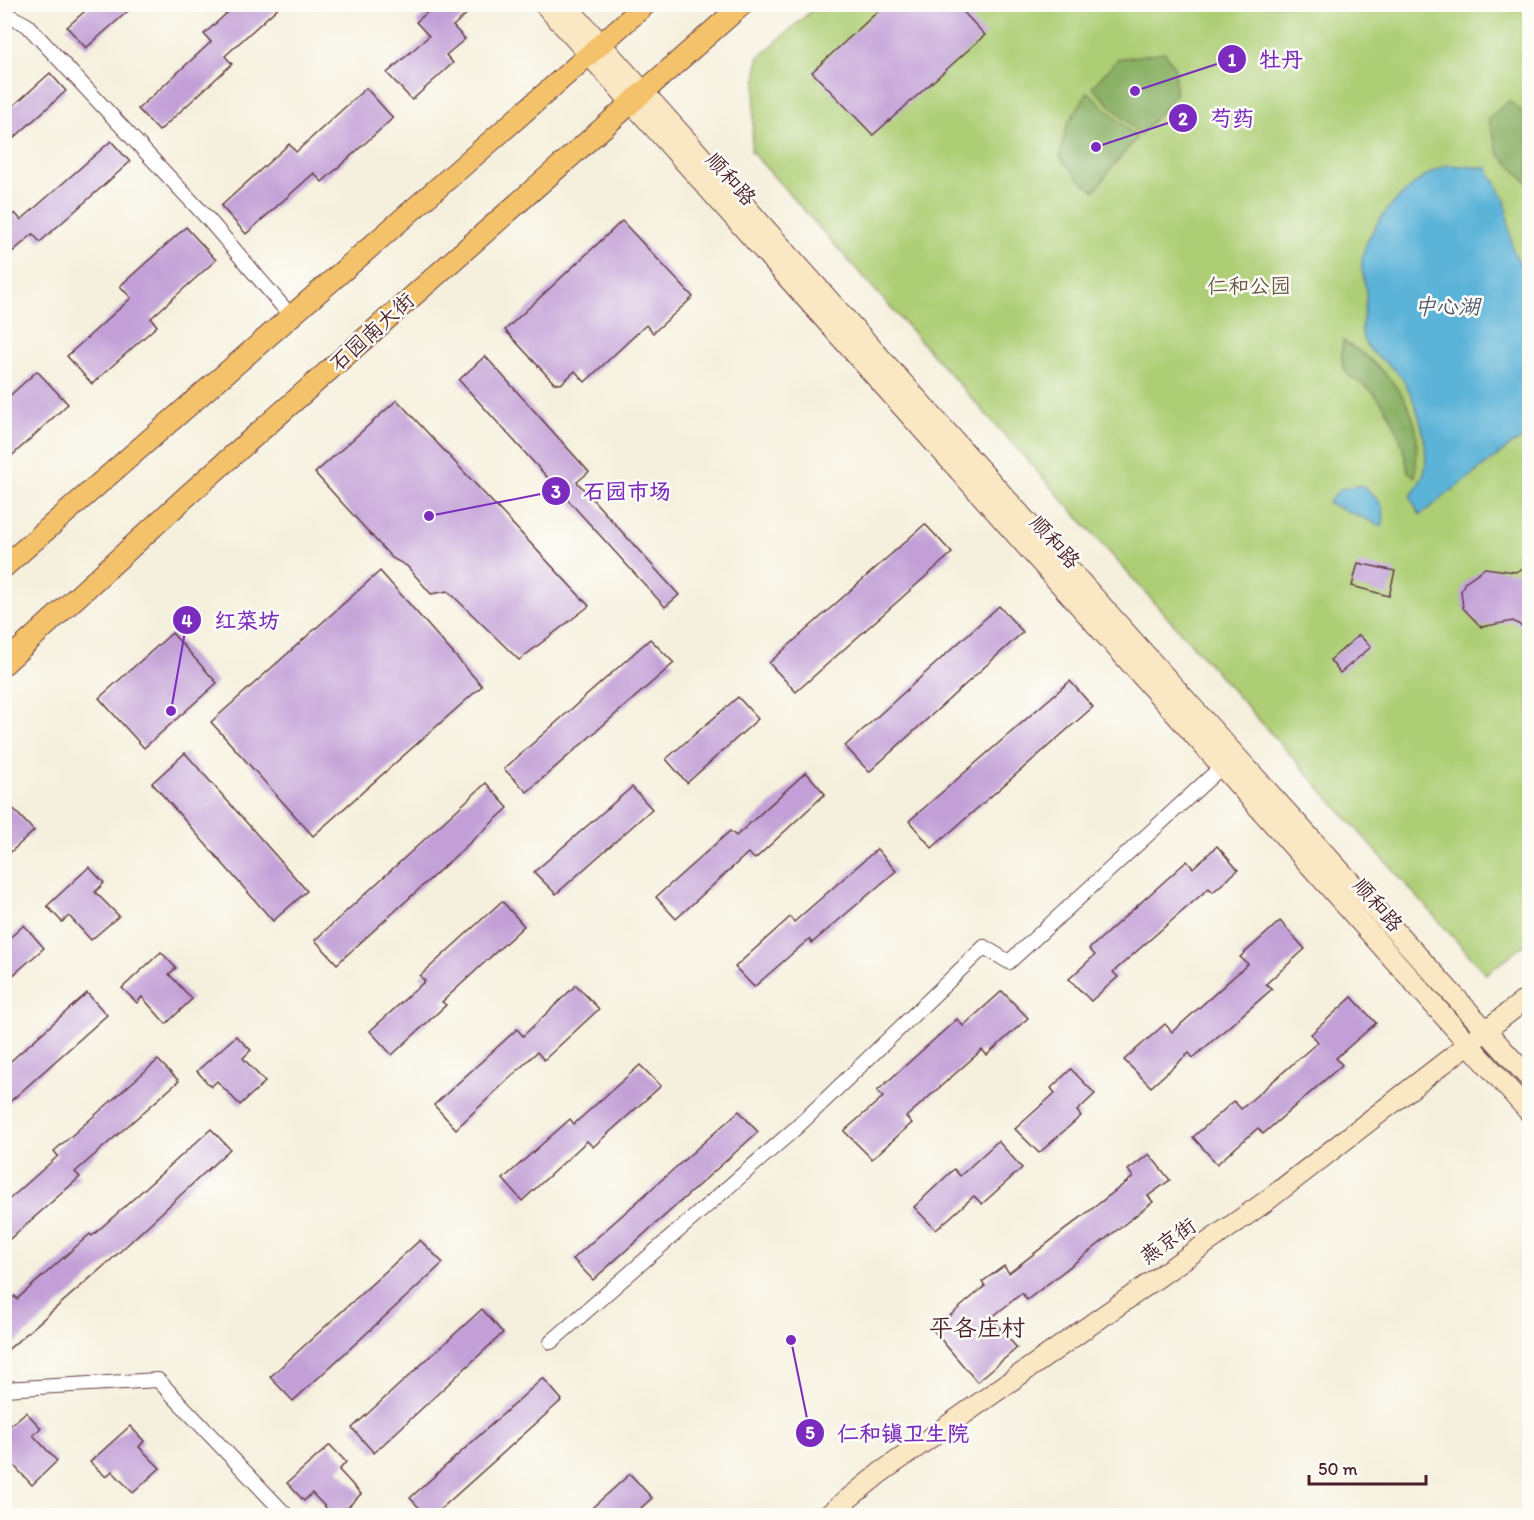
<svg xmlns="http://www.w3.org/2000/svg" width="1534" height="1520" font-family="Itim,'LXGW WenKai TC',sans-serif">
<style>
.green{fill:#adce75;stroke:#7c7650;stroke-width:1.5}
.forest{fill:#8ab166;stroke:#6a6848;stroke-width:1.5}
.water{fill:#5cb3d8;stroke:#536982;stroke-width:1.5}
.building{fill:#c2a0d7}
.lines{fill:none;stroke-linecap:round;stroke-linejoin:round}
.minor-casing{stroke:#643e46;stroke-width:16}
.secondary-casing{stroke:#643e46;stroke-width:22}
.primary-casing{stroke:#643e46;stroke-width:23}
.minor{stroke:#fff;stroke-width:14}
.secondary{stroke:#fae7c3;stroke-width:20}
.primary{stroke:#f3c26a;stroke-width:21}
.labels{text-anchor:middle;stroke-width:5;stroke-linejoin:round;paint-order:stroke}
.street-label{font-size:21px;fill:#4a1f2b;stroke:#fdfcf7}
.park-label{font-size:21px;fill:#685441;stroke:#fdfcf7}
.water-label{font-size:22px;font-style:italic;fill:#515a70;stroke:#fdfcf7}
.quarter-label{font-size:24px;fill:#4a1f2b;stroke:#fdfcf7}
.leader{fill:none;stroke:#7b2cbf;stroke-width:2}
.callout-dot{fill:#7b2cbf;stroke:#fdfcf7;stroke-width:2}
.mark-label{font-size:18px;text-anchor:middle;font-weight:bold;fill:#fff}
.callout-label{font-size:22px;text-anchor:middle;font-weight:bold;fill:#7b2cbf;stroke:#fdfcf7;stroke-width:5;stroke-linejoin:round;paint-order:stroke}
</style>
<rect width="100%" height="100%" fill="#fdfcf7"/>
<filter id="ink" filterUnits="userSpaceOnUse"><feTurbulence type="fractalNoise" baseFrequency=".0167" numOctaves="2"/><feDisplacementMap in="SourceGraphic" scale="12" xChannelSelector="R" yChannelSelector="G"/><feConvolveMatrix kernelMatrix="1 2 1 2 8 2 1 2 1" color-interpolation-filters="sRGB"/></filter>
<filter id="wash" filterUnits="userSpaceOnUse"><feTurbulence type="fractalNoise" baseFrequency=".008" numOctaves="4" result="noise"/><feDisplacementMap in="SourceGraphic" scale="24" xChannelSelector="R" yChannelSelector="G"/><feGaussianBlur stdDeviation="1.35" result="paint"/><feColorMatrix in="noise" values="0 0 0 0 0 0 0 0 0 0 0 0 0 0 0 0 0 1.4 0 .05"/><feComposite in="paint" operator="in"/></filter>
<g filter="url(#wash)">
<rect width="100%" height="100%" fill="#f5f0dd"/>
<polygon class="green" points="818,5 1529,5 1529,941 1486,974 751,151 758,58"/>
<g class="forest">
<polygon points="1165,52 1175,69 1175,96 1140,135 1092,87 1118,59"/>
<polygon points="1088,92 1137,138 1112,167 1095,191 1081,181 1060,157 1067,125"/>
<polygon points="1509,101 1529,117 1529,184 1499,154 1488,118"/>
<path d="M1343,341C1375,359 1409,392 1416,430C1418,444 1416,462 1415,477L1408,471C1403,444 1396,420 1378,398C1358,373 1336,385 1343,341Z"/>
</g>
<g class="water">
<path d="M1447,165L1487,168L1505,200L1512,248L1529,283V435L1514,443L1420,515L1410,497C1416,489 1421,482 1424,473C1432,449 1414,387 1395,370C1385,361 1367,352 1363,338C1359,323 1367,308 1366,293C1366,282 1360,271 1362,261C1367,222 1412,179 1447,165Z"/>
<path d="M1360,485C1376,495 1388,507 1382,526L1328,503L1340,489Z"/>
</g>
<g id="blocks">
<g class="building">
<polygon points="93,4 136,4 86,48 67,27"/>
<polygon points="237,4 282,4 225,56 232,64 159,131 138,109 211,42 204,34"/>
<polygon points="437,4 478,4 453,26 465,39 446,55 453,63 412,100 387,73 429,36 416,22"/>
<polygon points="886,4 956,4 985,35 873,135 812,72"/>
<polygon points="50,73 66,91 4,147 4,114"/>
<polygon points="366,88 393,118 322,182 314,173 246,234 221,206 289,144 296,152"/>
<polygon points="111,141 130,162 40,242 33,234 4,259 4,222 15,213 21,220"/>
<polygon points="622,221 693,297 653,333 646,325 585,382 575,371 561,384 554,383 505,330"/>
<polygon points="186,227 216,260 151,318 157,326 92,384 67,356 131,298 120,286"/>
<polygon points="485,356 589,472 577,482 679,595 665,607 459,380"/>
<polygon points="37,371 68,404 4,463 4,401"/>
<polygon points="397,400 589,606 519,660 448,591 431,594 407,566 392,558 315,473"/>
<polygon points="925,524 952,553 796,692 769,663"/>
<polygon points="1358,563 1395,571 1389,596 1352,586"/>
<polygon points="1530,566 1530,631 1513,621 1481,627 1463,608 1461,591 1465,582 1485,568 1515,572"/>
<polygon points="380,571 482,686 313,836 211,722"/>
<polygon points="999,606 1023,632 869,772 845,746"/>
<polygon points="172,633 217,683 144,748 99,698"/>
<polygon points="1359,635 1371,647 1340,673 1330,660"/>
<polygon points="650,639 674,663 527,792 504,769"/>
<polygon points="1070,681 1093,707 932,848 909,821"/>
<polygon points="738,697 758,719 687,783 666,759"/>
<polygon points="185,753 307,891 273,921 152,783"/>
<polygon points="806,772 825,794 755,859 748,853 676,919 656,897 730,831 736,836"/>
<polygon points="486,783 508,808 337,964 315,940"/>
<polygon points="632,787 652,809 556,894 534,872"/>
<polygon points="4,799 34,831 4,858"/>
<polygon points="1217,846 1238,870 1213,892 1209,888 1113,972 1118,977 1091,1001 1069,979 1095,955 1089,949 1187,861 1193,868"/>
<polygon points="877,849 896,871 812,943 809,939 754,987 735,967 790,917 794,922"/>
<polygon points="89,867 104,883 95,892 119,916 91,940 69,916 62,922 47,906"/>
<polygon points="502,901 524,926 442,1002 446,1005 392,1055 370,1031 425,981 420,976"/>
<polygon points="1280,921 1305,949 1266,984 1272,989 1193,1058 1189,1053 1151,1087 1124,1060 1165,1024 1172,1032 1248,964 1240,957"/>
<polygon points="24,925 44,948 4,983 4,943"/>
<polygon points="161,952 176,968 169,974 192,999 166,1024 142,997 137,1003 122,988"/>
<polygon points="576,985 599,1009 544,1060 537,1052 456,1129 434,1105 517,1029 523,1036"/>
<polygon points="1002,991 1028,1018 987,1055 982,1050 906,1117 912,1123 872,1159 844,1131 883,1097 877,1091 957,1019 963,1026"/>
<polygon points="87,993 107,1015 4,1107 4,1067"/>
<polygon points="1352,997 1376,1023 1336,1058 1342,1065 1263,1134 1258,1128 1217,1164 1193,1137 1234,1101 1241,1109 1318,1042 1311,1034"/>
<polygon points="236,1036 251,1050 243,1058 265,1082 240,1105 217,1081 211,1087 197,1071"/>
<polygon points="158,1060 179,1081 75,1172 80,1177 4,1244 4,1204 58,1156 54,1151"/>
<polygon points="640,1065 661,1086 593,1147 587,1141 522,1201 503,1179 570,1119 574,1124"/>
<polygon points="1071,1069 1095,1094 1077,1111 1081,1116 1039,1153 1015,1129 1055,1093 1051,1088"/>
<polygon points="739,1111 758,1132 593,1280 573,1259"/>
<polygon points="211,1129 230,1149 112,1259 4,1353 4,1305 15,1296 17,1299 90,1234 92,1236"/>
<polygon points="998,1141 1022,1168 982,1204 974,1196 936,1230 914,1207 954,1169 960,1176"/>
<polygon points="1149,1154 1170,1180 1148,1196 1153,1202 1027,1300 1022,1293 991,1318 1017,1348 977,1382 933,1330 985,1286 982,1282 1004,1266 1009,1273 1133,1177 1128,1170"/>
<polygon points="420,1240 443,1263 293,1401 270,1377"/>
<polygon points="482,1309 503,1333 374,1453 352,1428"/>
<polygon points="543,1378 562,1400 434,1515 426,1515 410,1498"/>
<polygon points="26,1412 41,1428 33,1435 57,1461 32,1485 4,1455 4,1431"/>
<polygon points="130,1426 144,1441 139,1447 160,1468 133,1493 112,1471 106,1477 90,1462"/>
<polygon points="330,1445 346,1462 339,1470 361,1494 340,1515 333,1515 312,1493 304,1501 287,1483"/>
<polygon points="630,1474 652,1498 633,1515 584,1515"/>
</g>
</g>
</g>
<g filter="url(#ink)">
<use href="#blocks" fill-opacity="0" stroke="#643e46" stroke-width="1.5"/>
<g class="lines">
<g class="minor-casing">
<g id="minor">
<polyline points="4,13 27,25 209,220 290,315"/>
<polyline points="551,1342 797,1127 984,947 1009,962 1228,761"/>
<polyline points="4,1389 158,1380 287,1516"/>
</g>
</g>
<g class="secondary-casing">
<g id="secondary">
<polyline points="544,4 1530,1113"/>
<polyline points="565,4 1245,766 1530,1079"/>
<polyline points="827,1516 880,1473 1265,1202 1530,996"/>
</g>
</g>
<g class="primary-casing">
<g id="primary">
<path d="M4,567C218,379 433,194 646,4"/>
<polyline points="4,664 188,495 743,4"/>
</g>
</g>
<use href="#minor" class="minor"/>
<use href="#secondary" class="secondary"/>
<use href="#primary" class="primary"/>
</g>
</g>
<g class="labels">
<g class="street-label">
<text transform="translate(731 179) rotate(48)" y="7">顺和路</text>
<text transform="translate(372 332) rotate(-42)" y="7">石园南大街</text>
<text transform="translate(1055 542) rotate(48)" y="7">顺和路</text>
<text transform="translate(1378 905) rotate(49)" y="7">顺和路</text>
<text transform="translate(1168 1241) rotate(-35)" y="7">燕京街</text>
</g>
<g class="park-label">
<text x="1249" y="293">仁和公园</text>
</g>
<g class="water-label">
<text x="1447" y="314">中心湖</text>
</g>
<g class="quarter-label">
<text x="977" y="1336">平各庄村</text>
</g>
</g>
<path class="leader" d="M1135 91L1232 59M1096 147L1183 118M429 516L556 491M171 711L187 620M791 1340L810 1433"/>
<g class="callout-dot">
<circle cx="1135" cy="91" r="6"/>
<circle cx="1096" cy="147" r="6"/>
<circle cx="429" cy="516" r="6"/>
<circle cx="171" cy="711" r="6"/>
<circle cx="791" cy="1340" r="6"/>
<circle cx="1232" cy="59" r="15"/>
<circle cx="1183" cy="118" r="15"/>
<circle cx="556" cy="491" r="15"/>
<circle cx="187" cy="620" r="15"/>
<circle cx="810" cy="1433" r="15"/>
</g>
<g class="mark-label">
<text x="1232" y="66">1</text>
<text x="1183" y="125">2</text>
<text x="556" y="498">3</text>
<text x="187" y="627">4</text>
<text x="810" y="1439">5</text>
</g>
<g class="callout-label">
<text x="1281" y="67">牡丹</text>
<text x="1232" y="126">芍药</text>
<text x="627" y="499">石园市场</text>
<text x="247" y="628">红菜坊</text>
<text x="903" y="1441">仁和镇卫生院</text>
</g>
<rect width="1534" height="1520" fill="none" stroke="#fdfcf7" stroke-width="24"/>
<path d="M1309 1475v9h117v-9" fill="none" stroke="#4a1f2b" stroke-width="3"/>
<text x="1318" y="1475" font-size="18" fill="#4a1f2b" stroke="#fdfcf7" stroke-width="4.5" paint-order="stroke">50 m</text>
</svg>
